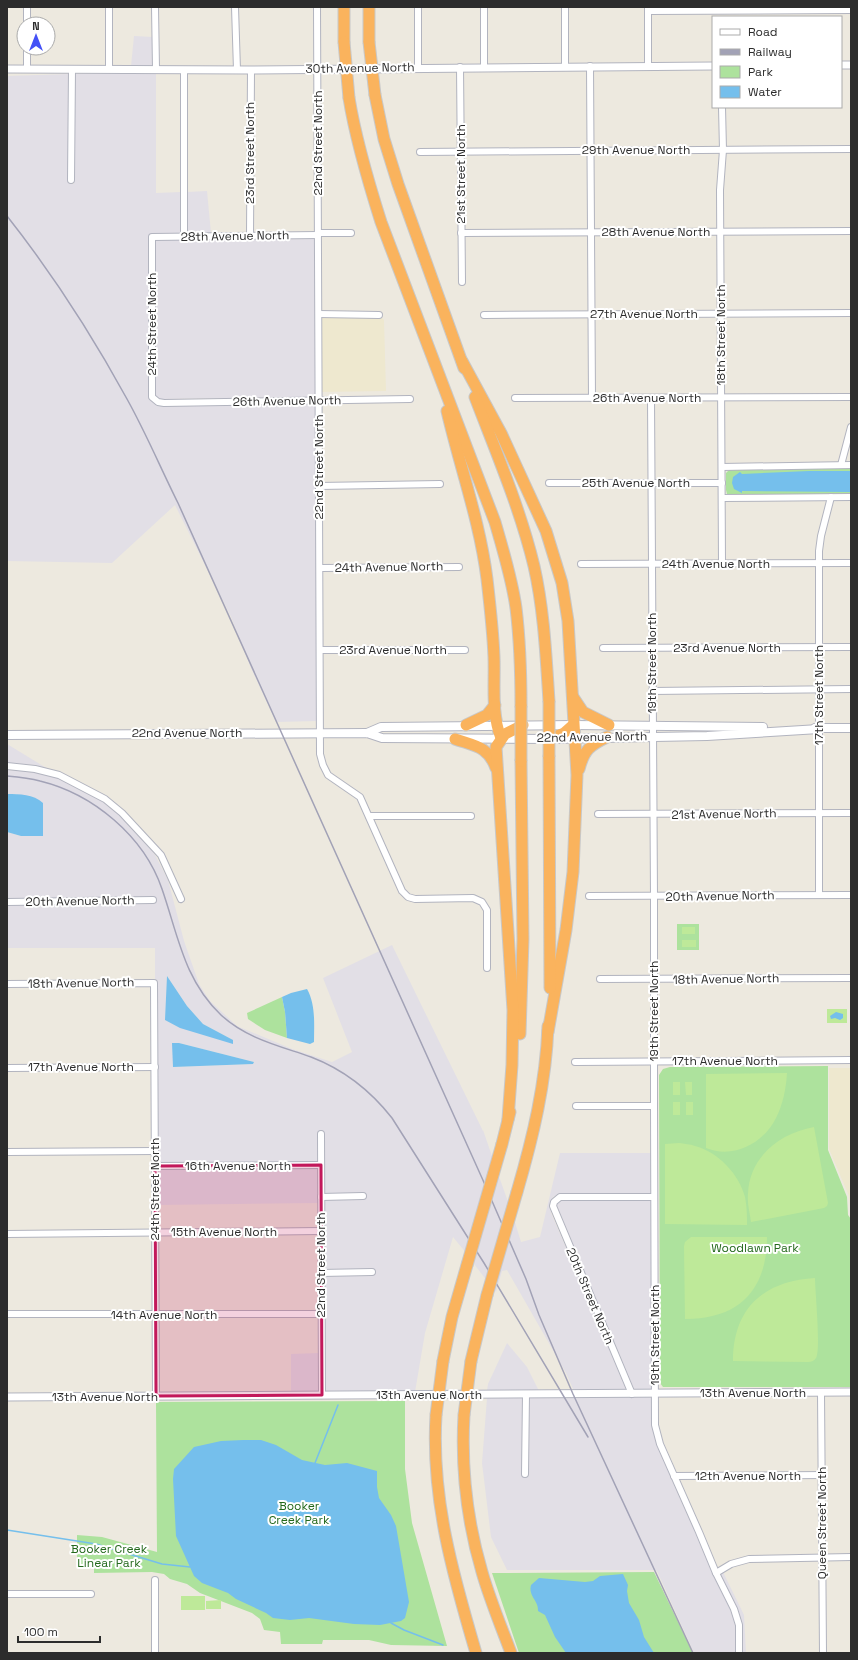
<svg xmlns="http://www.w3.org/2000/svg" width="858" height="1660" font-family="'Space Grotesk',sans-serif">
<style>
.industrial{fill:#e2dfe6;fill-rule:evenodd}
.education{fill:#eee8cf}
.green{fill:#ade29d}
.pitch{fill:#bee999}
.water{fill:#75bfec}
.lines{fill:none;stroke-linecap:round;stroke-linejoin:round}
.stream{stroke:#75bfec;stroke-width:1.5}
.minor-casing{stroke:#b2b4bf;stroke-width:8}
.tertiary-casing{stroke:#b2b4bf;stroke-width:9}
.secondary-casing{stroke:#b2b4bf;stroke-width:10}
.motorway-casing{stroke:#c8c8c8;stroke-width:13}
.minor{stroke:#fff;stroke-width:6}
.tertiary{stroke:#fff;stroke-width:7}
.secondary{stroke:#fff;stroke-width:8}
.motorway{stroke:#fab35d;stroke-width:11}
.rail{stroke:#a2a2b6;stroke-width:1.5}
.motorway-bridge-casing{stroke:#c8c8c8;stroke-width:13;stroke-linecap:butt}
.motorway-bridge{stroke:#fab35d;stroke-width:11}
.marked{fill:#c2185b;fill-opacity:0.2;stroke:#c2185b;stroke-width:3;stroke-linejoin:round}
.labels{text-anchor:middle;stroke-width:4;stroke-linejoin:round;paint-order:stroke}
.street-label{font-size:12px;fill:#2c2c2c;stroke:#fff}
.park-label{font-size:12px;fill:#24691d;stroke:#fff}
</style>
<rect width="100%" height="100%" fill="#ede9df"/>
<g class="industrial">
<polygon points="134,36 153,37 153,66 131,66"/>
<polygon points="156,73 156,193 181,192 181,234 149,234 149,397 161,406 166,406 316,404 317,721 276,722 251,668 231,617 175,505 112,563 7,561 7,76 69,74 68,183 74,184 75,74"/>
<polygon points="207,191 211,233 186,234 187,192"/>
<polygon points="315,239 316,397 164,399 159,399 155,395 155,240"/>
<polygon points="7,744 48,769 36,765 7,763"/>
<path d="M7,770L35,772L58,778L81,789L103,802L120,815L140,836L155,855L168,880L184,941L199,984L210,1001L237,1026L292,1049L332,1062L352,1052L323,978L392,945L483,1131V1130L494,1162L467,1254L453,1237L425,1333L415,1392H325L324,1276L375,1275L374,1269H324V1200L366,1199V1193L324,1194V1131H318V1162L158,1163V1064L157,980L155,979V948H7V905L155,904V898L7,899V832L21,836L17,794H7ZM167,976L187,1006L203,1024L233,1040L166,1020ZM179,1043L254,1062L253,1064L173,1067V1044Z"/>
<polygon points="560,1153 651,1153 651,1194 557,1195 553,1197 550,1205 551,1213 628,1390 574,1391 566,1373 507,1270 502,1271 496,1292 492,1287 514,1219 521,1242 540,1237"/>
<polygon points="318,1168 318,1203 158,1205 158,1169"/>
<polygon points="497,1171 511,1210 487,1281 471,1260"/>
<polygon points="651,1200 652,1390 634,1390 556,1206 558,1202 561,1201"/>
<polygon points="507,1343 527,1367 539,1391 487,1391 488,1384"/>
<polygon points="319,1353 319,1392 291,1392 291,1354"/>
<polygon points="524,1397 522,1476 528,1477 529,1397 652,1397 654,1436 712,1571 731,1610 736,1626 737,1653 694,1653 657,1571 654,1570 507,1570 491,1537 482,1463 487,1398"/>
<polygon points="723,1572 744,1615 746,1653 742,1653 742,1625 738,1610 720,1574"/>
</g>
<g class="education">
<polygon points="319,315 379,315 384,320 386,391 319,392"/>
<polygon points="829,1068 851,1068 851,1216 849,1196 829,1149"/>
</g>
<g class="green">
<polygon points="851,467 851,494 731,495 727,494 726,490 726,473 730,469"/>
<rect x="677" y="924" width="22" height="26"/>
<polygon points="282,997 285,1012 287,1038 265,1030 248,1019 247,1013"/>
<polygon points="828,1066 828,1150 847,1197 848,1215 851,1219 851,1387 663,1387 660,1383 659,1075 663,1069 670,1067"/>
<polygon points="405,1401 405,1469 412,1523 447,1646 391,1645 369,1640 323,1640 322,1644 281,1644 280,1632 264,1630 260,1619 252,1613 200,1593 187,1584 170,1579 164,1574 152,1572 94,1573 94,1566 77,1566 77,1535 102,1537 157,1552 156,1402"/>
<polygon points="654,1572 693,1653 519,1653 492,1573"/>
</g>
<g class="pitch">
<rect x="682" y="927" width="13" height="7"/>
<rect x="682" y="940" width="14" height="7"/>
<rect x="827" y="1009" width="20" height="14"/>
<path d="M787,1073C786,1089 783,1104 776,1118C763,1144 733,1159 706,1148V1074Z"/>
<rect x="673" y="1082" width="7" height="13"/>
<polygon points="685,1082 692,1082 692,1095 686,1095"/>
<rect x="673" y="1102" width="7" height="13"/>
<rect x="686" y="1102" width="7" height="13"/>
<path d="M814,1127L828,1203L827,1206L824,1208L751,1222C750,1213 747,1204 748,1194C749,1157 780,1133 814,1127Z"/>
<path d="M679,1143C684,1144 690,1144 695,1146C718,1152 739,1174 745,1197C747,1207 747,1216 747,1225L665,1224V1144Z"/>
<path d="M691,1237H767C767,1290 739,1319 685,1319L684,1246L685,1242Z"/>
<path d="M815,1278C815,1291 821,1350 816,1358C814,1361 811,1362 808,1362L733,1361C733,1308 764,1281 815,1278Z"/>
<rect x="181" y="1596" width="24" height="14"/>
<polygon points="221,1600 221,1609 206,1609 206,1601"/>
</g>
<g class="water">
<polygon points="809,471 851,471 851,492 742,491 742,493 734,489 732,483 733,477 740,472 742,474"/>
<path d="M7,794C20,794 33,794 43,803V836H21L7,832Z"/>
<polygon points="167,976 187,1006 203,1024 233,1040 233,1044 180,1028 165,1020"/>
<path d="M307,989C316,1005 314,1025 314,1042L310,1044L287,1038L285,1012L282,997L291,993Z"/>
<polygon points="836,1012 843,1014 843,1018 840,1020 835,1018 831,1019 830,1016"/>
<polygon points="172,1043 179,1043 254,1062 253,1064 173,1067"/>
<polygon points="243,1440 261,1440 276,1445 302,1460 325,1465 347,1463 377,1471 377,1487 379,1498 391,1515 396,1526 409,1602 405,1618 401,1621 380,1625 354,1624 309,1618 290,1620 273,1618 266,1613 236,1599 228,1593 202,1583 194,1576 176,1536 173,1479 174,1469 194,1447 221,1441"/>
<path d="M623,1574L628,1585L627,1591L629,1603L639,1620L644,1637L654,1653H566L555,1637L545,1615L538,1611C539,1601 528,1596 531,1585L539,1578L585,1582L593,1581L600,1576Z"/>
</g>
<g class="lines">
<g class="stream">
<polyline points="315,1463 338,1405"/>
<polyline points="7,1530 96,1544 162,1564 190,1567"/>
<polyline points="391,1623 404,1630 443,1645"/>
</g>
<g class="minor-casing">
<g id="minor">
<polyline points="27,7 27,24"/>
<polyline points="109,7 109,69"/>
<polyline points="155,7 156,69"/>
<polyline points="235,7 237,70"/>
<polyline points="317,7 320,754 323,765 328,775 360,797 402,891 408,897 415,899 473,898 482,902 487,910 487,968"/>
<polyline points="418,7 418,67"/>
<polyline points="484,7 484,67"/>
<polyline points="565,7 565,66"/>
<polyline points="648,11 851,10"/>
<polyline points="27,48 27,69"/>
<polyline points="590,66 592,398"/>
<polyline points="648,66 648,7"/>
<polyline points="460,67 462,282"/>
<polyline points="420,152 851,149"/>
<polyline points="71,180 72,69"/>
<polyline points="318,233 351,233"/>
<polyline points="461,233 851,231"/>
<polyline points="318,235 152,237 152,397 158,402 164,403 410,399"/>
<polyline points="250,236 251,70"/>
<polyline points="184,237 184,70"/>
<polyline points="319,314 379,315"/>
<polyline points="484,315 851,313"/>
<polyline points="515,398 851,397"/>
<polyline points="651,398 654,897 654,1106 655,1425 660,1444 699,1532 716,1573 734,1609 739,1625 739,1653"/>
<polyline points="841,465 851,427"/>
<polyline points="722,467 851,465"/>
<polyline points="549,483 722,483"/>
<polyline points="319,486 440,484"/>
<polyline points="722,498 851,497"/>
<polyline points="581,564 851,563"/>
<polyline points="722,564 720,190 723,150 722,107"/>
<polyline points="320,568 459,567"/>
<polyline points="603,648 851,647"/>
<polyline points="320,650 465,650"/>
<polyline points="652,691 851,689"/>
<polyline points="7,766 35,769 59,775 105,799 122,813 161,855 181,899"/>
<polyline points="598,814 851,813"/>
<polyline points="369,816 471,816"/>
<polyline points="819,895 819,551 821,536 831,497"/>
<polyline points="589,896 851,895"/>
<polyline points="7,902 153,900"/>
<polyline points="600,979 851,978"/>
<polyline points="7,984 154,983 156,1396"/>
<polyline points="575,1062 851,1060"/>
<polyline points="7,1068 155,1067"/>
<polyline points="576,1106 654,1106"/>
<polyline points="321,1134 322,1395"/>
<polyline points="7,1152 155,1151"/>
<polyline points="155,1166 321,1165"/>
<polyline points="321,1197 363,1196"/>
<polyline points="7,1234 321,1231"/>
<polyline points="321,1273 372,1272"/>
<polyline points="7,1314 321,1314"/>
<polyline points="821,1393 823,1653"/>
<polyline points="632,1394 553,1206 554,1202 560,1197 654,1197"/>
<polyline points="525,1474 526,1394"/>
<polyline points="674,1476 822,1475"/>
<polyline points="716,1573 731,1564 749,1559 851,1557"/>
<polyline points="155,1580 155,1653"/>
<polyline points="7,1594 91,1594"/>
</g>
</g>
<g class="tertiary-casing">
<g id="tertiary">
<polyline points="841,65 851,65"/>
<polyline points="7,69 251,70 713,66"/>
<polyline points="7,1397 851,1392"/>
</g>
</g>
<g class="secondary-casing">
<g id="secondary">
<polyline points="815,728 851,728"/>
<polyline points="367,733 381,727 573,725 763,727"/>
<polyline points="7,735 367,733 382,738 550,739 707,736 819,729"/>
</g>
</g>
<g class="motorway-casing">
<g id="motorway">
<polyline points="344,7 344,42"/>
<polyline points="369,7 369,42"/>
<polyline points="375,95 384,139 398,184 464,368"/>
<path d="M349,98C356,141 368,181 381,222L495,522C503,550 512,579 516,608C520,641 521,673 521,706"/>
<polyline points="462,361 501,433 546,531 562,583 568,621 577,775 573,872 566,930 548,1032"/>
<path d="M475,397C496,452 520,508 534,566C544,610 546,656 549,701"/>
<path d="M447,411C460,467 480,522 487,579C490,605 493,631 494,657C495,684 491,713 501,738"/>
<polyline points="573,697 583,712 609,725"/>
<polyline points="466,725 487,715 495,705"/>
<path d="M455,739C475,746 488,746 496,768"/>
<polyline points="550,739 564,733 573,725"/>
<polyline points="549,757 550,988"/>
<path d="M579,769C584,750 590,745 607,737"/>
<polyline points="520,1034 523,939 521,761"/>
<polyline points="508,1119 512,1065 513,1010 496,747 505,734 523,725"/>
<polyline points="502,1144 510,1112"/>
<path d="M517,1192C533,1137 546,1083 548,1026"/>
<polyline points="443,1361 452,1317 467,1265"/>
<polyline points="471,1361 487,1295"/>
<path d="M436,1415C431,1498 453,1575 476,1653"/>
<path d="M464,1415C461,1468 467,1521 482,1572C490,1600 501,1626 511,1653"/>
</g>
</g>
<use href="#minor" class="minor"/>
<use href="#tertiary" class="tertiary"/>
<use href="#secondary" class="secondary"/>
<use href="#motorway" class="motorway"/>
<g class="rail">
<path d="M7,216C52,273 92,335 127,399C146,433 161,469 178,503L482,1178L526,1279L539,1315L573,1394L693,1653"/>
<path d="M7,776C18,777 29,778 40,781C93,794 144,836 162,889C178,935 184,980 221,1015C247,1039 280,1046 311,1057C345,1070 370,1090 392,1118L484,1263L588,1437"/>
</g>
<g class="motorway-bridge-casing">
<g id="motorway-bridge">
<polyline points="344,42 349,98"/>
<polyline points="369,42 375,95"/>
<polyline points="521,706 521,761"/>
<polyline points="549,757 549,701"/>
<polyline points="467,1265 502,1144"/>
<polyline points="487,1295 517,1192"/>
<polyline points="436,1415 443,1361"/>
<polyline points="464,1415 471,1361"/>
</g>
</g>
<use href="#motorway-bridge" class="motorway-bridge"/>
</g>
<path class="marked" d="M321,1165L322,1395L156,1396L155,1166Z"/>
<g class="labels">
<g class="street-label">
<text transform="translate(360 68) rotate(-1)" y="4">30th Avenue North</text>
<text transform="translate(318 143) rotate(-90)" y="4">22nd Street North</text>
<text x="636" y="154">29th Avenue North</text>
<text transform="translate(250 153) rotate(-90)" y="4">23rd Street North</text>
<text transform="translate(461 174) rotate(-90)" y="4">21st Street North</text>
<text x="656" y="236">28th Avenue North</text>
<text transform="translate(235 236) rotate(-1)" y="4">28th Avenue North</text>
<text x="644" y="318">27th Avenue North</text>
<text transform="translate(152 324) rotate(-90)" y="4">24th Street North</text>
<text transform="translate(721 335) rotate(-90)" y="4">18th Street North</text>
<text x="647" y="402">26th Avenue North</text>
<text transform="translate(287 401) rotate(-1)" y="4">26th Avenue North</text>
<text transform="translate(319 467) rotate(-90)" y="4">22nd Street North</text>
<text x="636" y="487">25th Avenue North</text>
<text x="716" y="568">24th Avenue North</text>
<text transform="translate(389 567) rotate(-1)" y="4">24th Avenue North</text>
<text x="727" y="652">23rd Avenue North</text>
<text x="393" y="654">23rd Avenue North</text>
<text transform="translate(652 663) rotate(-90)" y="4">19th Street North</text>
<text transform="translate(819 695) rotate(-90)" y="4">17th Street North</text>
<text x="187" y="737">22nd Avenue North</text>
<text transform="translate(592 737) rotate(-1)" y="4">22nd Avenue North</text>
<text transform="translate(724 814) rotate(-1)" y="4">21st Avenue North</text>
<text transform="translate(720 896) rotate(-1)" y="4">20th Avenue North</text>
<text transform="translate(80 901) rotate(-1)" y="4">20th Avenue North</text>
<text transform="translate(726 979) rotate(-1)" y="4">18th Avenue North</text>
<text transform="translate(81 983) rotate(-1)" y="4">18th Avenue North</text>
<text transform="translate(654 1011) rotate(-90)" y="4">19th Street North</text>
<text x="725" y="1065">17th Avenue North</text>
<text x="81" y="1071">17th Avenue North</text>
<text x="238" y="1170">16th Avenue North</text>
<text transform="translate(155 1189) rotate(-90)" y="4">24th Street North</text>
<text x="224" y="1236">15th Avenue North</text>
<text transform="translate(321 1265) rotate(-90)" y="4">22nd Street North</text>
<text transform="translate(590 1296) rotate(67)" y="4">20th Street North</text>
<text x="164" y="1319">14th Avenue North</text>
<text transform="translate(655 1335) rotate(-90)" y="4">19th Street North</text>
<text x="753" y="1397">13th Avenue North</text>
<text x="429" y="1399">13th Avenue North</text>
<text x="105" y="1401">13th Avenue North</text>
<text x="748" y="1480">12th Avenue North</text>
<text transform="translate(822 1523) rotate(-90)" y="4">Queen Street North</text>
</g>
<g class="park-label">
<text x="755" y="1252">Woodlawn Park</text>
<text x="299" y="1510">Booker<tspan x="299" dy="14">Creek Park</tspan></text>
<text x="109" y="1553">Booker Creek<tspan x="109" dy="14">Linear Park</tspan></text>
</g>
</g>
<rect width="858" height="1660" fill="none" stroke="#2c2c2c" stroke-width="16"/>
<rect x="712" y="16" width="130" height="92" fill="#ffffff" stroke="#ababab"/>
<rect x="720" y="29" width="20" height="6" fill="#ffffff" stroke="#ababab"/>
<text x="748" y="36" font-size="12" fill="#2c2c2c">Road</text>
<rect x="720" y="49" width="20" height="6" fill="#a2a2b6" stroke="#ababab"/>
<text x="748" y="56" font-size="12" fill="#2c2c2c">Railway</text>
<rect x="720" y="66" width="20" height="12" fill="#ade29d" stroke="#ababab"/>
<text x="748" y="76" font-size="12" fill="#2c2c2c">Park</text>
<rect x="720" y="86" width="20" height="12" fill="#75bfec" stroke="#ababab"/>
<text x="748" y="96" font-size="12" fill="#2c2c2c">Water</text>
<g transform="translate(36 36)"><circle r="19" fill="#ffffff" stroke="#ababab"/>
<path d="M0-3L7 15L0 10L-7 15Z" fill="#4451f6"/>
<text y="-6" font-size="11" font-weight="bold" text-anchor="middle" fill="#2c2c2c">N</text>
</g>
<path d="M18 1636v6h82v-6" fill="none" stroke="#2c2c2c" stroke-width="2"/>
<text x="24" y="1636" font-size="12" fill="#2c2c2c" stroke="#ffffff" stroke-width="3" paint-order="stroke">100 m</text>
</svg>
